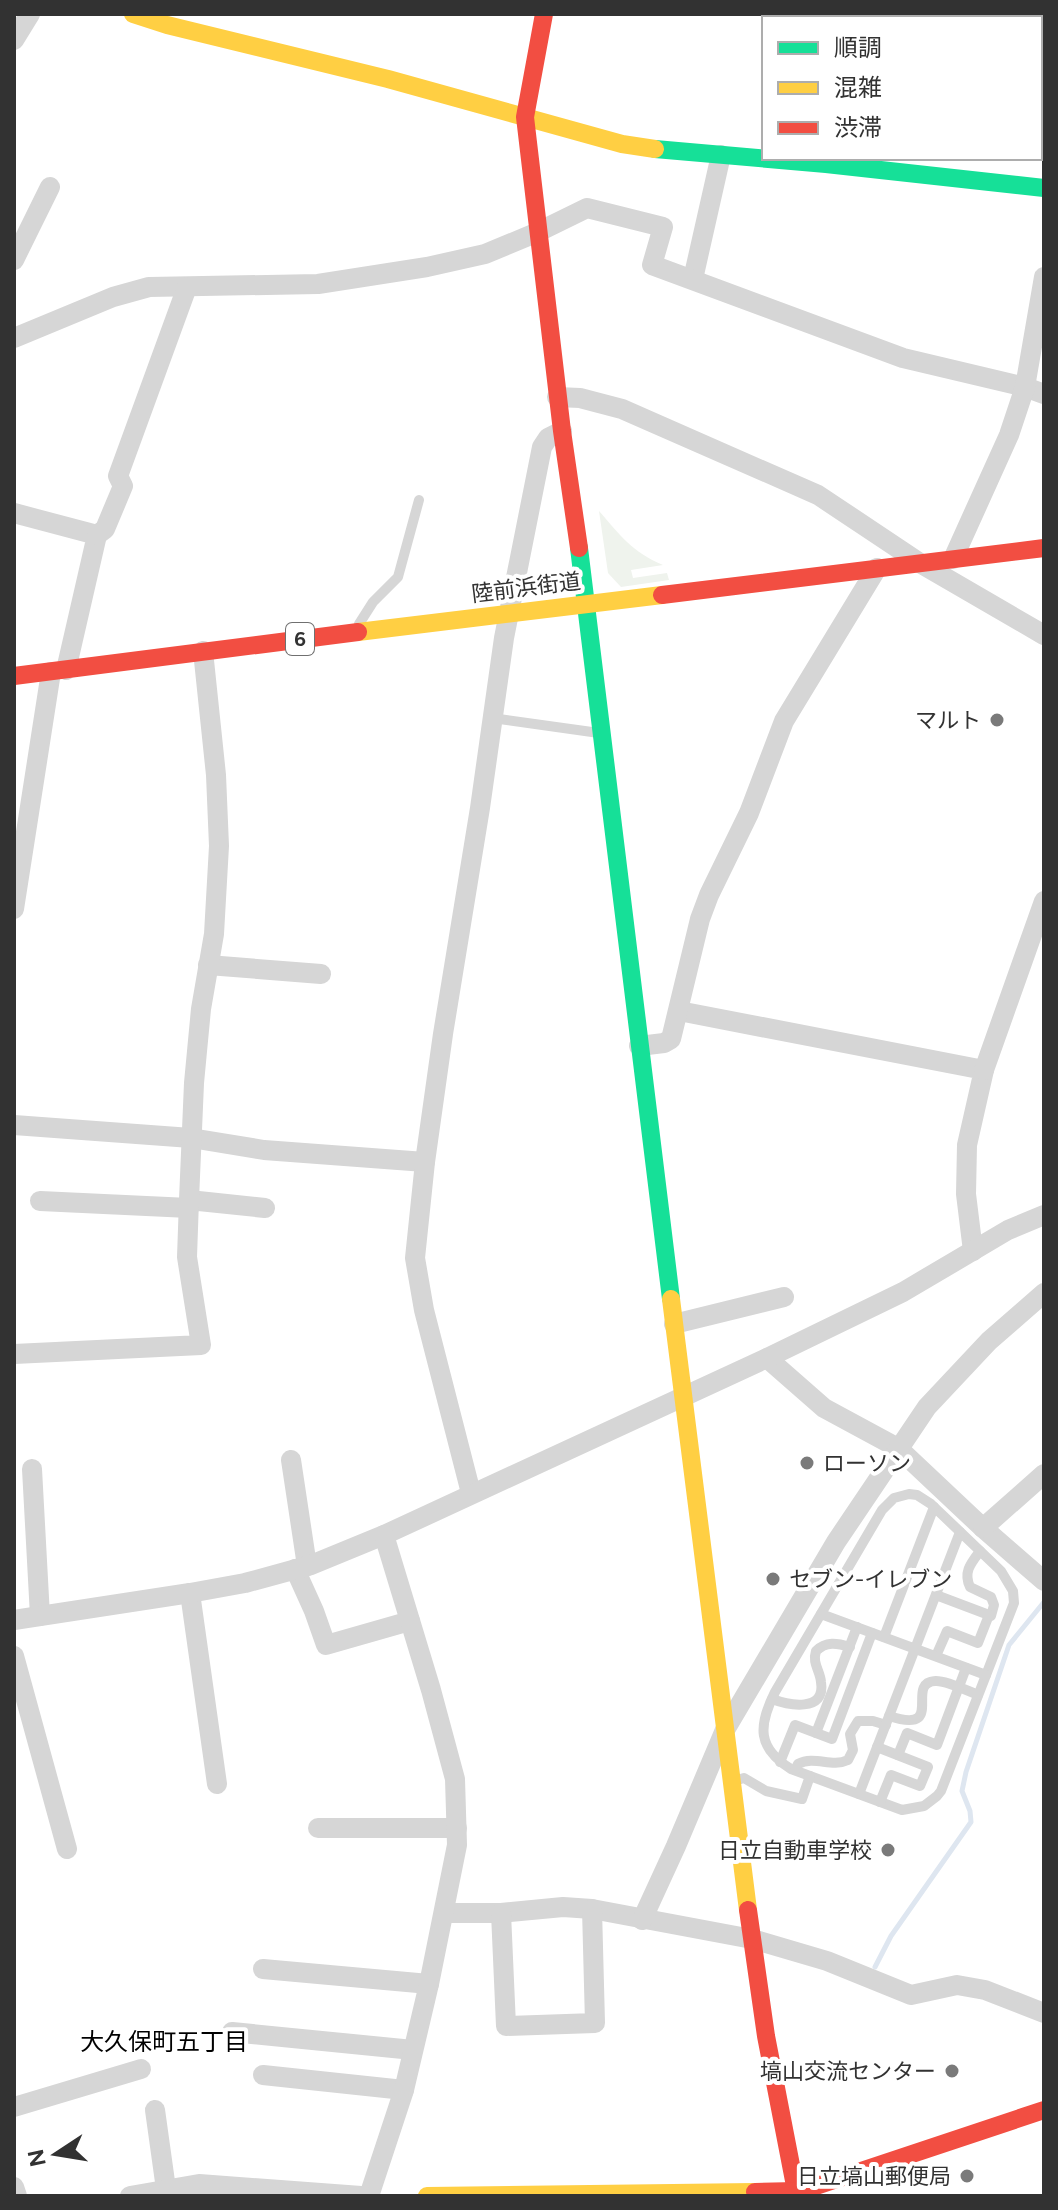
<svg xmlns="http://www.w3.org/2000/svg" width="1058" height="2210" font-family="Figtree,'Noto Sans JP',sans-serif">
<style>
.green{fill:#eff3ed}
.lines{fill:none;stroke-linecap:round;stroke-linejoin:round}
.stream{stroke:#dee6f0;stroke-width:5}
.lane{stroke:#d6d6d6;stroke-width:10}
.street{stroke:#d6d6d6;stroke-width:20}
.fast{stroke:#16e098;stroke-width:18}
.slow{stroke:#ffcf43;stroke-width:18}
.jam{stroke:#f24e42;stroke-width:18}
.poi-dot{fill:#7a7a7a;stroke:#fff;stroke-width:3}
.labels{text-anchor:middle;stroke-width:8;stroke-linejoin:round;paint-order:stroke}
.shield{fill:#fff;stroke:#707070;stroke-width:2}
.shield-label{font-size:20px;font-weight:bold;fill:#323232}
.street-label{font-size:22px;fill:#323232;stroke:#fff}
.poi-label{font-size:22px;fill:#323232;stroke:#fff;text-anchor:end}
.neighbourhood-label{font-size:24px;fill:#000;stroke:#fff}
</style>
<rect width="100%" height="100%" fill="#fff"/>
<path class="green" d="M599,511C621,536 632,552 663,565L631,570L633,578L667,573L669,580L621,587L608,573Z"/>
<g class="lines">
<polyline class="stream" points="875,1967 891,1936 971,1822 970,1811 962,1791 966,1772 1009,1645 1044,1602"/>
<g class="lane">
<polyline points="359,624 373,602 398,577 419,500"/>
<polyline points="492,718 599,733"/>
<path d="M909,1494L917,1495L931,1504L1001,1571L1013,1591L1014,1603L941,1791L937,1796L924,1806L902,1810L791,1769C757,1748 758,1726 775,1692L882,1510L894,1498Z"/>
<path d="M980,1551C971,1563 963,1572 970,1587L991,1597L994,1605L991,1616"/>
<polyline points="936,1595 989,1615 978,1643 947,1631 936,1656"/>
<polyline points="821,1614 986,1675"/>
<polyline points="884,1637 934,1507"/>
<path d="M772,1699C788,1705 826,1713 821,1682C820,1670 812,1664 816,1651C826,1641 837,1643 850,1647"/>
<path d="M889,1716C947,1735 904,1683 935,1681C946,1680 968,1691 978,1695"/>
<polyline points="816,1733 857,1627"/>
<polyline points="877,1747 928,1767 920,1786 891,1775 880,1802"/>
<polyline points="898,1755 907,1733 937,1745 966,1668"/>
<polyline points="780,1762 795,1725 832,1739 872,1633"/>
<path d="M795,1770L798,1764C815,1755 831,1768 848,1760L853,1750L850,1734L858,1721H873L886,1725"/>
<polyline points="734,1781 744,1778 766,1791 802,1799 810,1776"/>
<polyline points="859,1794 960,1532"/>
</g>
<g class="street">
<polyline points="14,40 30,14"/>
<polyline points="14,260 50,187"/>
<polyline points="693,279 721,155"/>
<polyline points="14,338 113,297 149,287 318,284 427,267 485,254 538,232 587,208 663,227 652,265 903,358 1025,387 1044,394"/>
<polyline points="557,397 580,398 622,409 818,495 920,563 1044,635"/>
<polyline points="14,513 97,535 66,670"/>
<polyline points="97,535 105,529 123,486 118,476 187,287"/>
<polyline points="953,559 1009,435 1025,387 1044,277"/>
<polyline points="14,909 51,672"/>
<polyline points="208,965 321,974"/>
<polyline points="679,1011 984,1070 967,1145 966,1194 973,1251"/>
<polyline points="639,1046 664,1043 671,1039 700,919 709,895 749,813 784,721 877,568"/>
<polyline points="984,1070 1044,901"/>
<polyline points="14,1125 191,1138 264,1150 425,1162"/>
<polyline points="189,1200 265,1208"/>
<polyline points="40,1201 189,1208"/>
<polyline points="674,1324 784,1297"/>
<polyline points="14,1354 201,1345 187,1257 189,1200 194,1083 201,1009 214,934 219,846 216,775 203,651"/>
<polyline points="767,1358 824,1408 898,1448 983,1528 1044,1581"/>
<polyline points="291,1460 307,1566"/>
<polyline points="32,1469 40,1616"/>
<polyline points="471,1493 424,1310 415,1258 425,1162 443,1034 480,808 504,638 542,447 548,438 562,431"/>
<polyline points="983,1528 1044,1474"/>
<polyline points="295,1569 314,1611 326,1645 410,1621"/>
<polyline points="190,1593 217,1784"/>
<polyline points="14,1620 190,1593 245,1583 311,1565 384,1535 767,1358 903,1292 1008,1230 1044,1215"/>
<polyline points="14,1656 67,1849"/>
<polyline points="318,1828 457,1828"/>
<polyline points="444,1913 501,1913 563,1907 592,1909 752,1939 827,1961 911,1995 957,1985 985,1990 1044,2013"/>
<polyline points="501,1913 506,2026 595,2023 592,1909"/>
<polyline points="642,1920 676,1846 725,1730 836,1542 927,1407 989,1341 1044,1293"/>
<polyline points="263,1969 429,1984"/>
<polyline points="232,2032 413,2050"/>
<polyline points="263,2075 404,2090"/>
<polyline points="14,2107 141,2069"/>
<polyline points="155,2110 166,2189"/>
<polyline points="14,2187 17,2196"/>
<polyline points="130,2196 199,2184 361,2196"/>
<polyline points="369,2196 404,2090 429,1984 457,1845 455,1779 431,1690 384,1535"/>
</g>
<g class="fast">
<polyline points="655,149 826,164 1044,188"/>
<polyline points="579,548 671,1299"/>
</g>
<g class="slow">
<polyline points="133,14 167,25 388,79 622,144 655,149"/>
<polyline points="358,632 662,595"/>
<polyline points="671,1299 748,1910"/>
<polyline points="427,2196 755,2192"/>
</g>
<g class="jam">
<polyline points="544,14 525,117 562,431 579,548"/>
<polyline points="662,595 1044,548"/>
<polyline points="14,676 358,632"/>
<polyline points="748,1910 766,2036 796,2191"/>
<polyline points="755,2192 796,2191 816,2186 1044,2110"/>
</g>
</g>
<g class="poi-dot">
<circle cx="997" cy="720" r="8"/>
<circle cx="807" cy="1463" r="8"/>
<circle cx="773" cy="1579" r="8"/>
<circle cx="888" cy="1850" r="8"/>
<circle cx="952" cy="2071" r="8"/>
<circle cx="967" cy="2176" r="8"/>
</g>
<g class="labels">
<rect class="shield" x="286" y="623" width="28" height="32" rx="6"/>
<g class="shield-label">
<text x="300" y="646">6</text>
</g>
<g class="street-label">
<text transform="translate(526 587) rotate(-7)" y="8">陸前浜街道</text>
</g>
<g class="poi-label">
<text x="981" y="728">マルト</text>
<text x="823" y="1471" text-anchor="start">ローソン</text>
<text x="789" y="1587" text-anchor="start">セブン-イレブン</text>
<text x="872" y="1858">日立自動車学校</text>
<text x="936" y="2079">塙山交流センター</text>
<text x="951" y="2184">日立塙山郵便局</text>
</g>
<g class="neighbourhood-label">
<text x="164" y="2050">大久保町五丁目</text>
</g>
</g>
<rect width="1058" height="2210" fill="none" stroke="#323232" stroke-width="32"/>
<rect x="762" y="16" width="280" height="144" fill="#ffffff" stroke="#adadad" stroke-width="2"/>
<rect x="778" y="42" width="40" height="12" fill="#16e098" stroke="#adadad" stroke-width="2"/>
<text x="834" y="56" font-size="24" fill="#323232">順調</text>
<rect x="778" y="82" width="40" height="12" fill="#ffcf43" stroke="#adadad" stroke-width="2"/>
<text x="834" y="96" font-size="24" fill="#323232">混雑</text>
<rect x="778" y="122" width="40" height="12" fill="#f24e42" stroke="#adadad" stroke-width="2"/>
<text x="834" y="136" font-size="24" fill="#323232">渋滞</text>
<g transform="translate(56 2154) rotate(258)" stroke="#ffffff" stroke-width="6" paint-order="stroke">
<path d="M0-6L14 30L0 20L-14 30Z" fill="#323232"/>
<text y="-12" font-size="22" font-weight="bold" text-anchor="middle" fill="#323232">N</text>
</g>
</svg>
